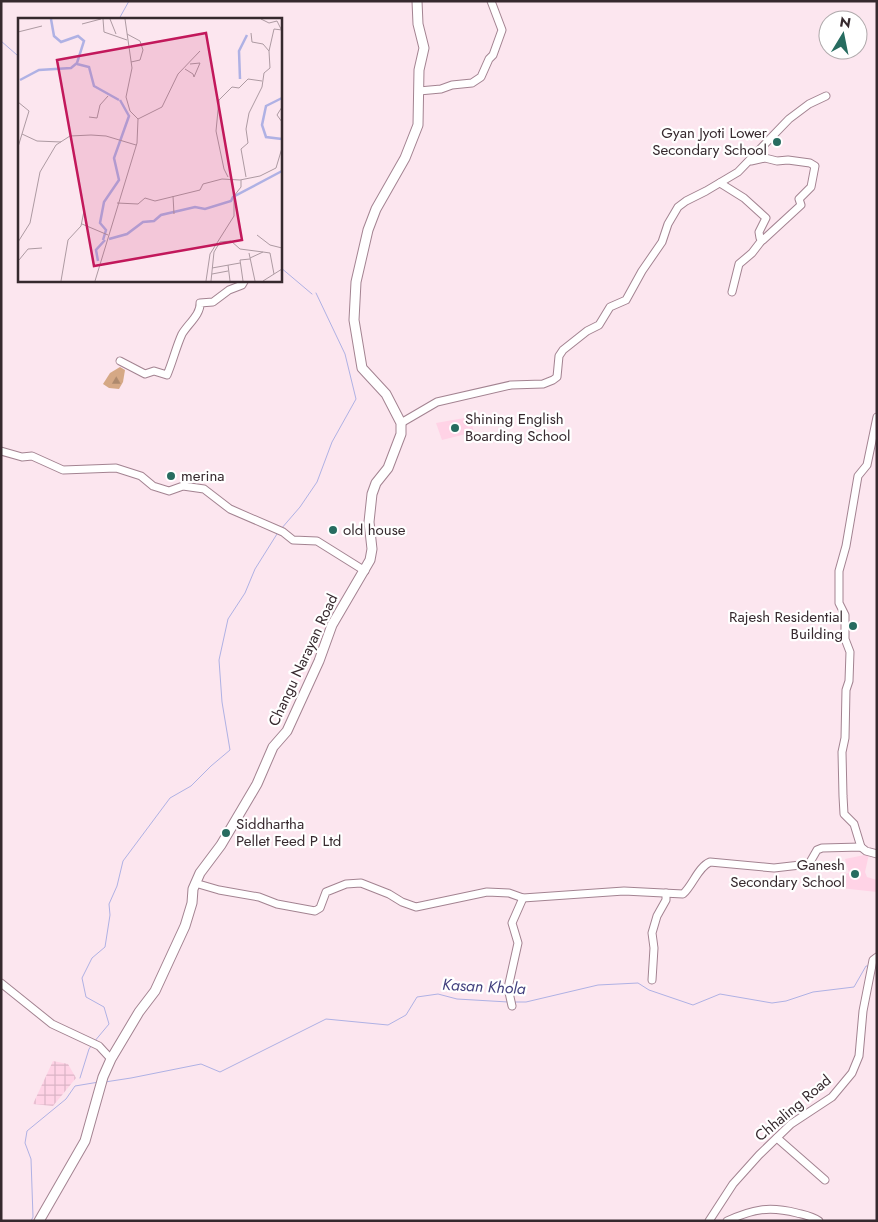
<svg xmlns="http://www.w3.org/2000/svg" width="878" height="1222" font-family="Jost,sans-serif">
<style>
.built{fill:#ffd3e6}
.industrial{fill:url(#industrial-grid)}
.forest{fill:url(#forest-firs)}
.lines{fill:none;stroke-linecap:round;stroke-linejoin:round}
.stream{stroke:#afb1e4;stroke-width:1}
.minor-casing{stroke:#a38391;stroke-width:9}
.major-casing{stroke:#a38391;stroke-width:11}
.minor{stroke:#fff;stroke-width:7}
.major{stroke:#fff;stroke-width:9}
.poi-dot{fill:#276c60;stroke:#fff;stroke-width:2}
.labels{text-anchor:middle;stroke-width:4.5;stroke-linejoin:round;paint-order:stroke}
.poi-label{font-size:15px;fill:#36292e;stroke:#fff;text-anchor:start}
.street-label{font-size:15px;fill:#36292e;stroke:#fff}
.water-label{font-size:16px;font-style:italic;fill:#42407e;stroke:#fff}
.inset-river{fill:none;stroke:#afb1e4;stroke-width:2.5}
.inset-road{fill:none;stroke:#ad9aa2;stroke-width:1}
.view{fill:#c2185b;fill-opacity:0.15;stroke:#c2185b;stroke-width:2.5}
.inset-edge{fill:none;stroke:#36292e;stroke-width:2.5}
</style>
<defs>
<pattern id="industrial-grid" width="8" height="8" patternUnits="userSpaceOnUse" patternTransform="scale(1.25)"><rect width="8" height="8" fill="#ffd3e6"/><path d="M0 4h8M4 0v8" fill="none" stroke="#dbb5c6"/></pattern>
<pattern id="forest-firs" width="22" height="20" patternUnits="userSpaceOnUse" patternTransform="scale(1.25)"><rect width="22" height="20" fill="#d5a885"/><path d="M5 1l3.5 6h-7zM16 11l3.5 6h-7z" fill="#ae896d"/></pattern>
</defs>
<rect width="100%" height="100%" fill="#fce6ef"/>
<g class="built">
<polygon points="470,417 474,432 442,440 436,423"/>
<polygon points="869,854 865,872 867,877 877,880 877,892 840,888 841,875 849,873 845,859"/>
</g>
<polygon class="industrial" points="53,1061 68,1064 76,1078 53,1106 33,1104"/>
<polygon class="forest" points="120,367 125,370 123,382 119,389 109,388 103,384 110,373"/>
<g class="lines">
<g class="stream">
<polyline points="119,19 129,1"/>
<polyline points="1,41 17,55 19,55"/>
<polyline points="280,267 312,294"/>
<polyline points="281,529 300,507 317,482 332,442 356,399 345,354 316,293"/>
<polyline points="514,1002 526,1002 598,985 638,983 649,990 693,1005 720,994 772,1003 786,1001 813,992 854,987 866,966 869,966"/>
<polyline points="94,1042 109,1024 104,1007 86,997 82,978 92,958 105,947 110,915 109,904 117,886 123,861 170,798 191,786 211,766 230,750 222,702 219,660 228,619 245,593 255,569 277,534"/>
<polyline points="80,1078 89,1049 92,1045"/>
<polyline points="105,1082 131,1078 201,1064 220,1072 326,1019 388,1025 406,1015 417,997 438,994 457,999 508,1002"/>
<polyline points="31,1221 33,1217 31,1159 25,1143 27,1131 66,1099 75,1086 99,1082"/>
</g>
<g class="minor-casing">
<g id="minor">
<polyline points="419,91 441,89 452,85 472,83 481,77 489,59 493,55 502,30 491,1"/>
<polyline points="720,183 744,198 766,218 759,232 760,238 763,240 801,205 799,199 811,187 815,166 810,163 788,160 777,161 765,158 751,161"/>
<polyline points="732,292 739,264 752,253 762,240"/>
<path d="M120,361L145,374L154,371L167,375C173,361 176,347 182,334C188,324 201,314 200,303L213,302L229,290L242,285L245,280"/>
<polyline points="401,423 437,402 511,385 543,384 553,380 557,377 559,356 563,350 587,331 599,325 610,307 626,300 642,271 662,242 668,224 678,207 686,201 706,191 738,172 789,119 809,104 826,96"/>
<polyline points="1,451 22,457 32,456 63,470 116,468 141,476 153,486 169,491 183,486 204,489 230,509 283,532 293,540 317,541 365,571"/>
<polyline points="861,847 854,824 844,814 843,796 842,752 845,738 846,690 849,681 850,652 845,639 845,615 839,603 839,571 846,546 858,476 867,465 877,417"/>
<path d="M195,883L219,890L259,897L277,904L315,911L320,908L326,892L346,884L361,883L389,894L402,902L416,907L487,892L509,893L523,898L624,891L683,894C693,885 698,867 710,862L774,868L809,864L817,850L822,848L861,847L866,851L877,854"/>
<polyline points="652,980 654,948 652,933 657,916 666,900 666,893"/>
<polyline points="1,983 52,1024 99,1046 111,1059"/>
<polyline points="512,1006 508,988 518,943 512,923 523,898"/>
<polyline points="777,1138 825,1180"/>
<polyline points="709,1221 733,1184 759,1155 791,1124 832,1097 852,1073 859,1056 863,1011 873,960 877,957"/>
<path d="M727,1221C753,1209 769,1206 797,1213C805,1215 812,1216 819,1221"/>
</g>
</g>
<g class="major-casing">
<polyline id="major" points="39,1221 85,1141 103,1077 111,1059 139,1012 155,991 185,926 192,903 193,889 200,873 221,845 257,784 273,747 287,731 319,661 332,625 370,560 372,549 369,522 372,494 376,483 388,468 401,434 401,423 386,394 362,368 354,320 356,282 368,230 376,209 405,158 418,125 419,70 424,48 418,24 417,1"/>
</g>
<use href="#minor" class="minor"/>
<use href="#major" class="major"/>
</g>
<g class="poi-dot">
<circle cx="777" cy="142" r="5"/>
<circle cx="455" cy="428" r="5"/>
<circle cx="171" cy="476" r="5"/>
<circle cx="333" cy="530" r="5"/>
<circle cx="853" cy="626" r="5"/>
<circle cx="226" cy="833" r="5"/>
<circle cx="855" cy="874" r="5"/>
</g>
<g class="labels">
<g class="poi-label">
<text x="767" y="138" text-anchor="end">Gyan Jyoti Lower<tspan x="767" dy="17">Secondary School</tspan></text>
<text x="465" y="424">Shining English<tspan x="465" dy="17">Boarding School</tspan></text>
<text x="181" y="481">merina</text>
<text x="343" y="535">old house</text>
<text x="843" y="622" text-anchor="end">Rajesh Residential<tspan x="843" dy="17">Building</tspan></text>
<text x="236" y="829">Siddhartha<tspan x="236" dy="17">Pellet Feed P Ltd</tspan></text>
<text x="845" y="870" text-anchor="end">Ganesh<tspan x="845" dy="17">Secondary School</tspan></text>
</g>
<g class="street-label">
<text transform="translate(303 660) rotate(-65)" y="5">Changu Narayan Road</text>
<text transform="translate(793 1108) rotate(-40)" y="5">Chhaling Road</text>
</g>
<g class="water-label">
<text transform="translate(484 986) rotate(3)" y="6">Kasan Khola</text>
</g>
</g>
<g transform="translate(18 18)">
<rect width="264" height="264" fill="#fce6ef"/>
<path class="inset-river" d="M59,46L71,49L76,68L101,82M222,61L221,33L229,17M2,62L21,52L53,50L59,45L66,23L60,18L43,24L36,18L33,1M264,80L248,88L244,107L248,119L264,121M91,221L109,216L125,204L136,203L143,197L177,189L187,191L213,183L215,179L264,153M85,222L88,212L82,205L86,184L101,162L96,140L111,98L102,82M80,243L78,232L87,222"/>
<path class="inset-road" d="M85,1L86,14L109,22M92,1L98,16M243,1L251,5L259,3L263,11M64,6L83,1M0,14L24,8M233,15L234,24L245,26L251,33M109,16L122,23L125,32L122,42L113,44M167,51L175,56L176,59L182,45L172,46M0,84L11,93L0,129M264,89L259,97L264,104M71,99L79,100L82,87L90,78M120,101L144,89L160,56L182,33M4,116L19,123L43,124M210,159L206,151L198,113L201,82L214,69L221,70L230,61L244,63M228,159L223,131L230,125L228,111L231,95L244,69L246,55L252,50L251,33L256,11L264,12M155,178L156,196M99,185L120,186L127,180L137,183L182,172L185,166L204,161L222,162L242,158L258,150L264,130M64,206L90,217M239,217L252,227L264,230M0,224L12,205L22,154L38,127L52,118L73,117L88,118L118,127M231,235L237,263M232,240L245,234L252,235L256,256M1,242L10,231L24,230M210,247L212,263M194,250L222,245M194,256L210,253M43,263L50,222L63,208L66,193M77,263L119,125L120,101L112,93L108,79L114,50L107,1M188,263L192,236L216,198V178L223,169V162M193,263L196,234L202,224L213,223L222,231L245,234M225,263L222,242L232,241M245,263L264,251"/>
<path class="view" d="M188,15L224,222L76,248L39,42Z"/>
<rect width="264" height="264" class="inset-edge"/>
</g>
<rect width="878" height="1222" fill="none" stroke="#36292e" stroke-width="5"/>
<g transform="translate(843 35) rotate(10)"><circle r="24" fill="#ffffff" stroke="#afa9ab"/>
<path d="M0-4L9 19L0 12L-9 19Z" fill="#276c60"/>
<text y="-8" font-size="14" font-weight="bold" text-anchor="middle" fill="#36292e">N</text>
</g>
</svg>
